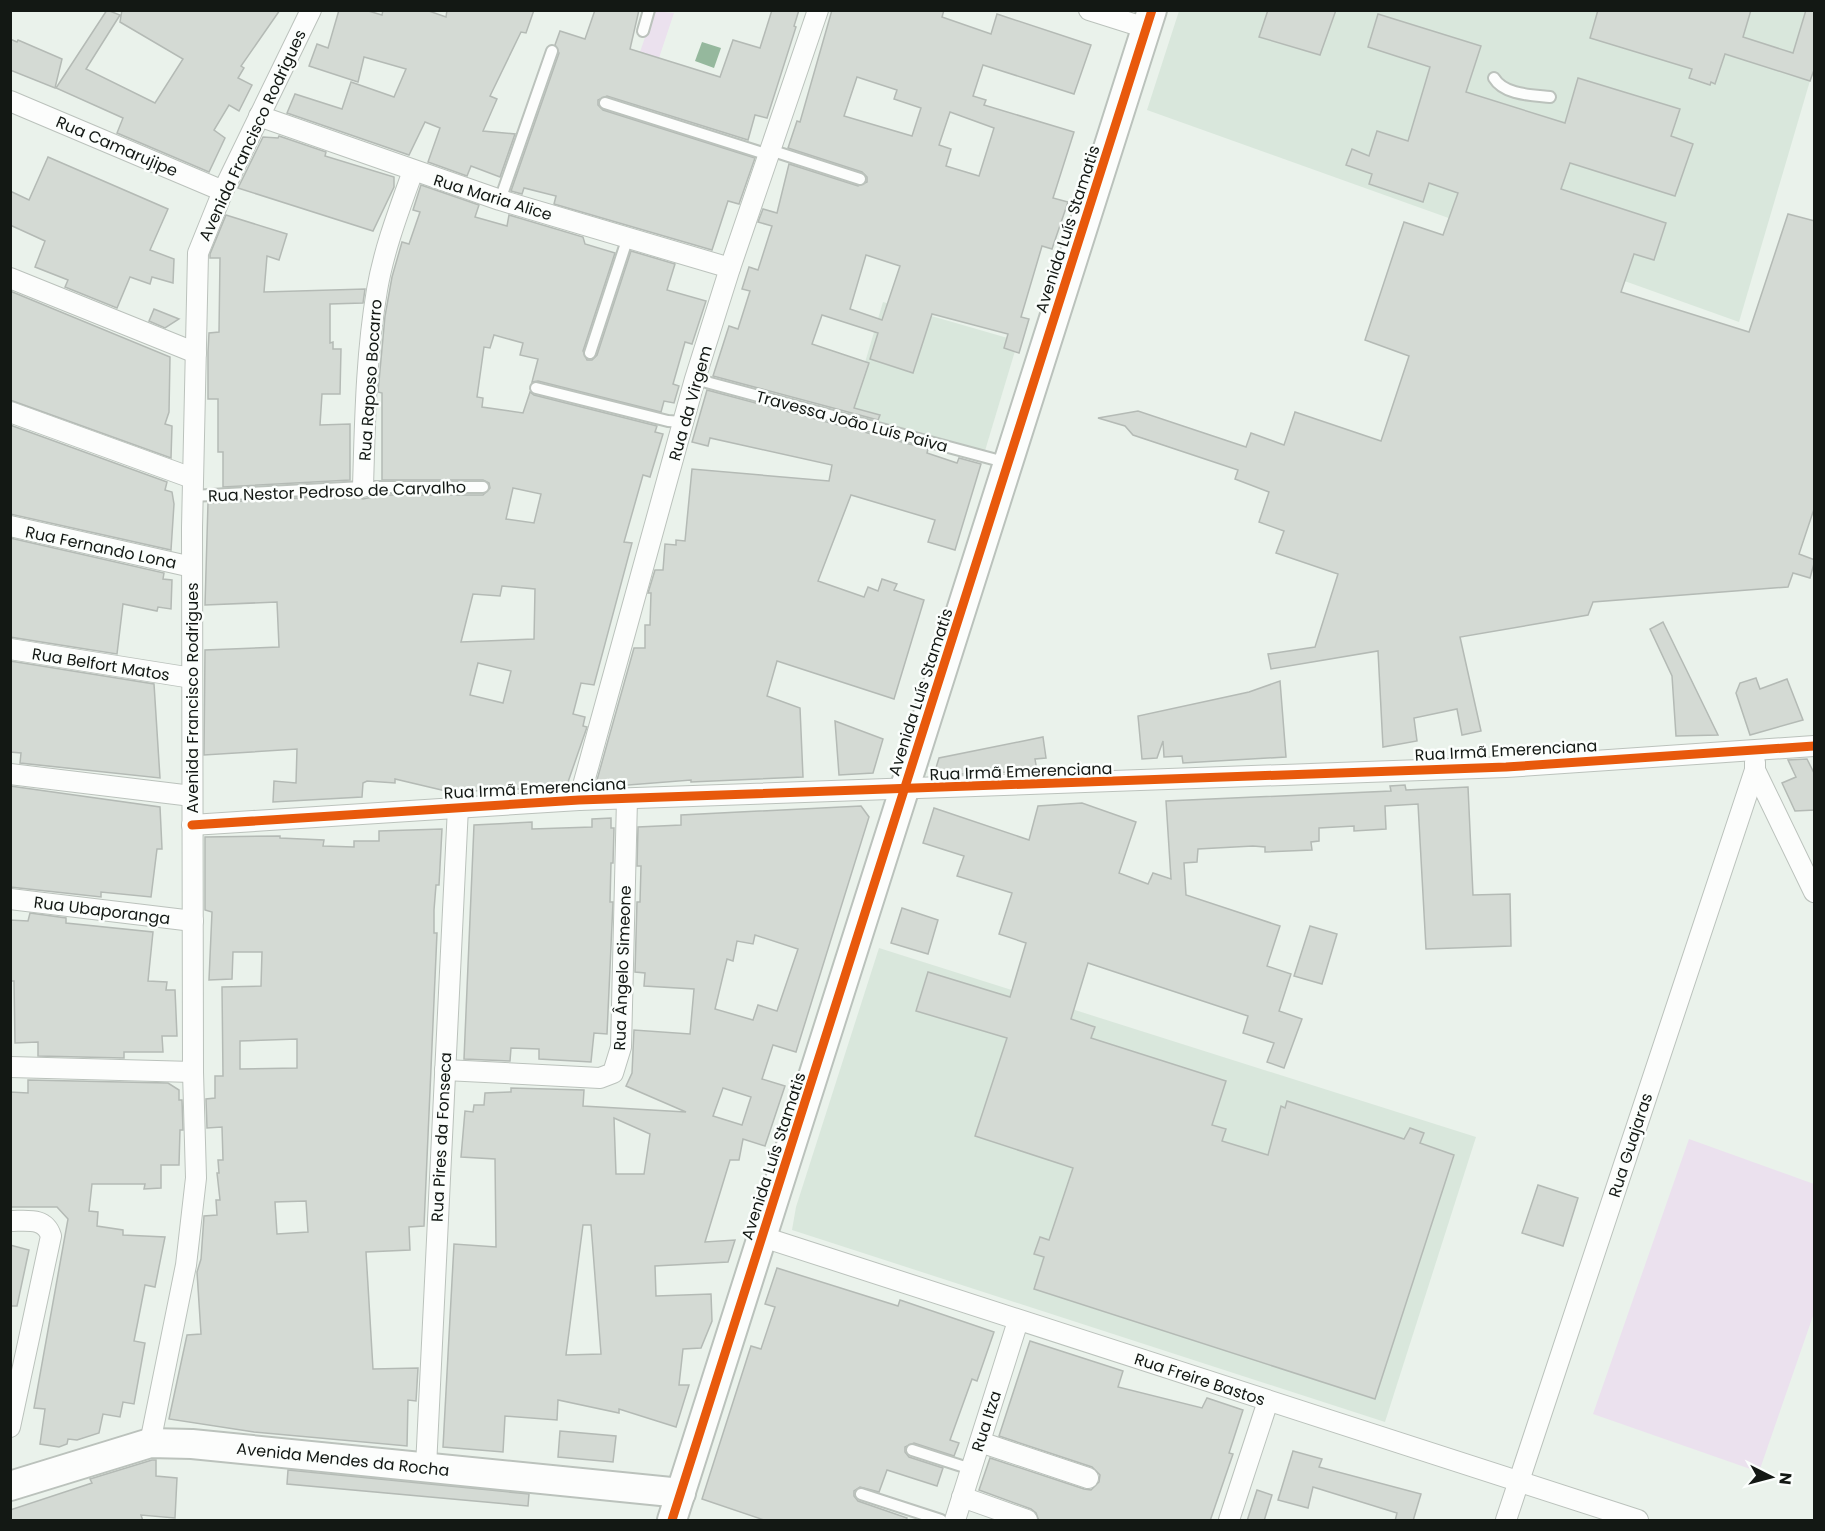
<svg xmlns="http://www.w3.org/2000/svg" width="1825" height="1531" font-family="Poppins,sans-serif">
<style>
.built{fill:#d9e7dc}
.green{fill:#ebe1ee}
.water{fill:#95b89d}
.building{fill:#d4dad4;stroke:#b4bab5;stroke-width:1.5;fill-rule:evenodd}
.lines{fill:none;stroke-linecap:round;stroke-linejoin:round}
.lane-casing{stroke:#bbc2bc;stroke-width:14}
.street-casing{stroke:#bbc2bc;stroke-width:22}
.secondary-casing{stroke:#bbc2bc;stroke-width:32}
.lane{stroke:#fcfdfc;stroke-width:10}
.street{stroke:#fcfdfc;stroke-width:20}
.secondary{stroke:#fcfdfc;stroke-width:28}
.cycleway-casing{stroke:#fbfefc;stroke-width:13}
.cycleway{stroke:#e8590c;stroke-width:9}
.labels{text-anchor:middle;stroke-width:5;stroke-linejoin:round;paint-order:stroke}
.street-label{font-size:16px;fill:#131814;stroke:#fbfefc}
</style>
<rect width="100%" height="100%" fill="#eaf2eb"/>
<g class="built">
<polygon points="1179,11 1814,11 1814,67 1739,322 1147,110"/>
<polygon points="883,302 1018,341 984,454 849,416"/>
<polygon points="879,948 1476,1137 1385,1422 792,1230 796,1207"/>
</g>
<g class="green">
<polygon points="654,11 674,13 659,58 640,52"/>
<polygon points="1689,1139 1814,1184 1814,1313 1759,1472 1593,1414"/>
</g>
<polygon class="water" points="702,42 721,48 714,68 695,61"/>
<g class="building">
<polygon points="107,10 120,15 86,69 155,103 183,59 120,22 122,10 280,10 241,66 244,68 238,78 252,85 239,111 229,105 214,130 225,138 209,172 117,133 123,118 56,88"/>
<polygon points="339,10 365,10 382,15 383,10 426,10 446,17 447,10 534,10 526,33 521,32 490,96 497,99 483,131 515,134 500,177 471,166 467,176 428,162 440,128 425,122 409,155 287,113 295,94 342,109 351,82 394,97 406,69 364,57 358,82 309,66 317,44 328,48"/>
<polygon points="595,10 639,10 630,49 720,77 733,40 760,48 772,10 799,10 794,26 796,27 767,118 755,115 748,140 607,96 598,100 598,105 603,110 755,158 739,204 728,201 712,250 554,204 556,196 524,188 522,194 511,191 559,53 555,45 560,31 585,39"/>
<path d="M832,10H944L942,17L991,34L997,14L1091,45L1074,94L983,65L973,96L986,100L984,105L1074,132L1053,198L1068,202L1052,249L1042,246L1021,317L1029,319L1019,353L1004,348L1008,334L932,314L913,373L870,359L878,333L822,315L812,344L869,363L854,408L880,415L878,420L713,376L729,326L738,329L750,291L742,289L749,267L758,270L772,226L758,222L763,209L777,213L789,164L858,186L867,182V177L862,172L788,148L797,121L800,122ZM857,77L897,90L894,99L921,108L912,136L844,116ZM950,112L994,128L979,176L946,166L951,149L939,145ZM866,255L900,266L882,320L850,309Z"/>
<polygon points="1268,10 1336,10 1320,55 1259,37"/>
<polygon points="1598,10 1751,10 1743,37 1793,53 1806,10 1815,10 1815,67 1810,81 1725,54 1715,84 1711,82 1710,85 1689,78 1692,69 1590,38"/>
<polygon points="1378,14 1481,46 1466,92 1565,123 1578,78 1680,109 1671,136 1693,144 1675,196 1570,163 1561,189 1666,223 1654,260 1634,254 1621,292 1749,332 1788,214 1815,221 1815,506 1799,554 1815,560 1810,578 1793,573 1788,587 1593,602 1588,615 1460,637 1481,731 1462,735 1457,709 1414,718 1417,741 1383,747 1378,651 1271,669 1268,654 1315,647 1338,574 1276,553 1284,531 1259,522 1269,492 1235,479 1238,470 1133,435 1125,426 1098,418 1138,411 1246,447 1251,433 1284,445 1295,412 1381,441 1409,356 1365,340 1404,222 1443,235 1458,193 1429,183 1423,202 1369,184 1372,174 1346,165 1352,149 1369,156 1377,131 1408,141 1430,67 1368,47"/>
<polygon points="10,39 17,42 18,40 62,59 55,88 10,70"/>
<polygon points="279,136 326,152 325,156 394,177 394,187 373,231 238,188 263,137 278,138"/>
<polygon points="48,157 168,209 150,250 174,259 173,283 152,277 150,284 130,277 117,308 65,287 68,280 35,267 45,241 10,225 10,191 29,200"/>
<path d="M421,185L479,205L475,217L507,226L509,215L583,237L585,244L615,253L583,351L587,360H592L597,355L631,251L675,264L667,290L706,301L692,344L685,342L673,384L679,386L674,403L664,401L661,412L538,381L532,382L538,359L520,355L523,343L494,335L490,348L484,347L477,397L483,398L482,407L523,413L530,392L534,395L657,426L655,432L663,434L650,477L643,475L624,542L632,543L594,685L581,683L573,714L585,717L583,726L587,727L568,782L561,787L450,792L395,779V783L367,781L363,783L362,797L273,802L274,781L296,783L297,749L204,755L205,650L279,647L277,602L205,605L208,503L350,495L363,499L382,495H483L490,488L489,483L483,480H382V393L378,392L385,316L392,277L402,242L409,244L420,212L413,210ZM513,488L541,494L534,523L506,519ZM502,586L535,589L534,639L461,642L473,594L500,596ZM478,663L511,671L503,703L470,695Z"/>
<polygon points="226,215 287,234 279,260 267,256 264,292 365,289 363,303 330,304 330,343 333,342 333,349 341,349 340,394 322,394 320,425 350,424 350,480 223,487 223,452 218,452 218,399 208,399 208,352 209,333 219,332 220,258 210,258 210,254"/>
<polygon points="10,291 170,357 169,412 165,424 172,426 171,458 10,400"/>
<polygon points="154,309 179,319 165,328 149,321"/>
<polygon points="707,390 928,449 927,453 957,463 959,458 981,464 955,550 928,542 935,520 851,495 818,581 864,597 868,587 878,591 882,579 897,584 894,590 924,600 894,699 777,661 767,696 800,708 803,777 691,782 691,780 603,787 597,780 634,648 645,648 645,625 650,625 651,593 648,593 655,570 663,570 665,544 676,545 676,540 685,541 692,469 829,481 832,465 710,438 708,446 692,442"/>
<polygon points="10,425 167,482 165,490 172,492 174,504 171,550 10,514"/>
<polygon points="10,538 164,573 163,579 172,580 171,609 158,607 157,611 123,604 117,654 10,637"/>
<polygon points="1663,622 1684,665 1718,735 1676,736 1672,676 1650,629"/>
<polygon points="10,661 154,684 160,778 20,763 21,753 10,752"/>
<polygon points="1756,678 1760,689 1787,679 1803,720 1750,735 1736,693 1740,683"/>
<polygon points="1280,681 1286,757 1183,763 1182,756 1164,757 1163,741 1157,758 1142,759 1138,716 1249,692"/>
<polygon points="835,721 883,739 873,773 839,775"/>
<polygon points="1043,737 1046,758 1035,759 1037,771 939,775 935,771 939,758"/>
<polygon points="1807,759 1815,775 1815,810 1795,811 1782,783 1796,777 1788,760"/>
<polygon points="1405,785 1406,790 1468,787 1473,895 1510,894 1511,946 1426,949 1418,804 1385,806 1386,829 1354,831 1354,826 1319,828 1319,841 1311,842 1312,850 1265,852 1265,847 1253,846 1198,849 1197,862 1184,863 1186,895 1280,926 1267,966 1291,974 1279,1011 1302,1019 1284,1068 1267,1062 1274,1043 1243,1033 1248,1016 1088,963 1071,1019 1095,1027 1091,1038 1226,1081 1212,1125 1226,1129 1222,1141 1268,1155 1281,1106 1285,1108 1287,1101 1404,1139 1410,1128 1424,1133 1420,1143 1454,1155 1375,1399 1034,1289 1044,1257 1034,1254 1040,1237 1049,1240 1073,1168 975,1136 1007,1038 916,1011 928,972 1010,997 1026,943 999,934 1012,893 957,876 964,856 923,843 934,808 1029,840 1038,806 1082,803 1136,822 1119,873 1148,884 1153,873 1171,879 1166,801 1391,791 1390,786"/>
<polygon points="10,786 160,807 162,849 157,849 151,897 101,892 101,897 10,887"/>
<path d="M861,806L869,817L796,1052L773,1045L762,1079L785,1086L765,1146L743,1139L739,1160H730L705,1242L735,1240L728,1262L655,1266L656,1296L711,1294L712,1321L701,1348L683,1349L679,1385H689L676,1427L619,1409V1413L558,1400L557,1420L505,1416L503,1452L443,1447L454,1244L496,1247L495,1159L461,1157L465,1111L473,1112L474,1105H484L485,1093L511,1092V1088L584,1090L583,1106L686,1112L626,1086L632,1073L634,1030L690,1034L694,989L644,986L645,973L635,972L637,902H640L641,866H637L638,827L681,825V815ZM755,935L798,949L777,1011L758,1005L753,1020L715,1009L727,959L733,961L737,941L753,944ZM723,1088L751,1097L742,1125L713,1116ZM614,1118L650,1134L644,1174H616ZM583,1225H591L601,1354L566,1355Z"/>
<polygon points="611,818 611,828 614,828 613,863 611,863 610,902 613,902 607,1034 594,1033 591,1062 539,1059 539,1049 511,1048 510,1061 464,1059 474,825 532,822 532,829 592,827 592,819"/>
<path d="M442,829L439,885H436L434,910V933H437L424,1226L409,1227L410,1250L366,1252L373,1369L418,1368L416,1401L408,1400L407,1446L254,1432L169,1419L187,1335L201,1334L197,1272L201,1259L204,1216L217,1215L216,1200H220L217,1173H219L218,1160H223L222,1127L207,1128L206,1099L215,1098V1076H223L222,987L261,986L262,952H233L232,979L209,980L212,912L205,910V837L280,836V838L324,840L323,846L354,847V841H379V831ZM297,1039V1068L240,1069V1041ZM306,1201L308,1232L277,1234L275,1202Z"/>
<polygon points="902,908 938,920 928,954 891,943"/>
<polygon points="30,913 66,918 66,923 153,932 148,981 167,982 166,990 175,990 177,1036 162,1036 163,1052 124,1052 124,1058 38,1056 38,1042 15,1043 14,981 10,981 10,920 28,921"/>
<polygon points="1310,926 1337,934 1322,984 1294,976"/>
<polygon points="28,1080 168,1083 179,1090 179,1100 182,1100 183,1130 180,1130 179,1165 161,1165 161,1188 144,1189 145,1184 92,1184 89,1211 98,1212 97,1226 123,1230 123,1235 165,1237 155,1287 145,1285 138,1321 134,1341 145,1343 134,1404 123,1402 120,1417 103,1414 99,1433 77,1440 68,1439 67,1444 59,1447 40,1444 45,1409 34,1408 68,1219 57,1207 10,1207 10,1092 28,1093"/>
<polygon points="1538,1185 1578,1198 1563,1246 1522,1233"/>
<polygon points="10,1245 29,1250 17,1306 10,1306"/>
<polygon points="777,1268 898,1306 900,1300 994,1332 977,1381 972,1379 950,1440 959,1443 954,1456 914,1443 905,1447 905,1452 909,1457 943,1468 937,1486 887,1470 879,1492 860,1487 854,1491 854,1496 858,1501 907,1518 906,1521 767,1521 702,1499 751,1346 761,1349 775,1307 765,1304"/>
<polygon points="1030,1341 1123,1371 1118,1387 1202,1408 1207,1398 1243,1410 1229,1453 1233,1454 1210,1521 1039,1521 1036,1513 1031,1509 979,1490 990,1458 1084,1489 1091,1490 1099,1482 1100,1475 1092,1467 999,1436"/>
<polygon points="560,1431 616,1436 613,1462 558,1457"/>
<polygon points="1293,1451 1322,1459 1319,1467 1421,1494 1413,1521 1395,1521 1397,1513 1313,1487 1308,1508 1278,1500"/>
<polygon points="152,1460 156,1460 156,1476 177,1478 175,1518 141,1515 143,1521 10,1521 10,1510 92,1483 90,1479"/>
<polygon points="288,1470 529,1494 528,1506 287,1484"/>
<polygon points="1257,1490 1272,1495 1264,1521 1247,1521"/>
</g>
<g class="lines">
<g class="lane-casing">
<g id="lane">
<polyline points="643,31 649,10"/>
<path d="M1494,78C1504,95 1532,95 1550,97"/>
<polyline points="605,103 769,155"/>
<polyline points="770,150 860,179"/>
<polyline points="500,200 552,51"/>
<polyline points="590,353 628,237"/>
<polyline points="695,379 1008,463"/>
<polyline points="536,388 668,421 683,422"/>
<polyline points="192,496 363,487 483,487"/>
<polyline points="912,1450 971,1469"/>
<polyline points="861,1494 941,1520"/>
</g>
</g>
<g class="street-casing">
<g id="street">
<polyline points="1089,10 1146,28"/>
<polyline points="10,101 223,191"/>
<polyline points="259,116 500,200 730,268"/>
<polyline points="10,278 196,353"/>
<polyline points="10,412 192,478"/>
<path d="M363,487C365,421 366,355 377,290C384,249 399,210 413,171"/>
<polyline points="10,526 192,567"/>
<polyline points="10,649 192,678"/>
<polyline points="1755,762 1755,770 1814,892"/>
<polyline points="10,774 192,796"/>
<polyline points="579,800 695,379 730,268 818,10"/>
<polyline points="192,825 579,800 1506,767 1814,746"/>
<polyline points="10,899 193,921"/>
<polyline points="10,1067 193,1072"/>
<polyline points="445,1070 600,1078 613,1073 621,1047 627,799"/>
<path d="M10,1221C27,1221 45,1217 51,1236L10,1427"/>
<polyline points="763,1237 1638,1520"/>
<polyline points="980,1442 1088,1478"/>
<polyline points="150,1443 186,1265 196,1178 193,1072 192,528 198,253 223,191 311,10"/>
<polyline points="426,1467 458,807"/>
<polyline points="962,1497 1027,1520"/>
<polyline points="955,1520 1018,1321"/>
<polyline points="1229,1520 1268,1401"/>
<polyline points="1506,1520 1755,770"/>
</g>
</g>
<g class="secondary-casing">
<g id="secondary">
<polyline points="10,1486 150,1443 192,1444 681,1493"/>
<polyline points="672,1520 1152,10"/>
</g>
</g>
<use href="#lane" class="lane"/>
<use href="#street" class="street"/>
<use href="#secondary" class="secondary"/>
<g class="cycleway-casing">
<g id="cycleway">
<polyline points="192,825 579,800 1506,767 1814,746"/>
<polyline points="672,1520 1152,10"/>
</g>
</g>
<use href="#cycleway" class="cycleway"/>
</g>
<g class="labels">
<g class="street-label">
<text transform="translate(252 135) rotate(-65)" y="6">Avenida Francisco Rodrigues</text>
<text transform="translate(117 146) rotate(23)" y="6">Rua Camarujipe</text>
<text transform="translate(493 197) rotate(17)" y="6">Rua Maria Alice</text>
<text transform="translate(1067 229) rotate(-72)" y="6">Avenida Luís Stamatis</text>
<text transform="translate(370 380) rotate(-86)" y="6">Rua Raposo Bocarro</text>
<text transform="translate(690 403) rotate(-74)" y="6">Rua da Virgem</text>
<text transform="translate(852 421) rotate(15)" y="6">Travessa João Luís Paiva</text>
<text transform="translate(337 491) rotate(-2)" y="6">Rua Nestor Pedroso de Carvalho</text>
<text transform="translate(101 547) rotate(12)" y="6">Rua Fernando Lona</text>
<text transform="translate(101 664) rotate(9)" y="6">Rua Belfort Matos</text>
<text transform="translate(920 692) rotate(-72)" y="6">Avenida Luís Stamatis</text>
<text transform="translate(192 698) rotate(-90)" y="6">Avenida Francisco Rodrigues</text>
<text transform="translate(1506 750) rotate(-3)" y="6">Rua Irmã Emerenciana</text>
<text transform="translate(1021 771) rotate(-2)" y="6">Rua Irmã Emerenciana</text>
<text transform="translate(535 788) rotate(-3)" y="6">Rua Irmã Emerenciana</text>
<text transform="translate(102 910) rotate(7)" y="6">Rua Ubaporanga</text>
<text transform="translate(622 968) rotate(-88)" y="6">Rua Ângelo Simeone</text>
<text transform="translate(441 1137) rotate(-87)" y="6">Rua Pires da Fonseca</text>
<text transform="translate(1630 1145) rotate(-72)" y="6">Rua Guajaras</text>
<text transform="translate(773 1156) rotate(-72)" y="6">Avenida Luís Stamatis</text>
<text transform="translate(1200 1379) rotate(18)" y="6">Rua Freire Bastos</text>
<text transform="translate(986 1421) rotate(-72)" y="6">Rua Itza</text>
<text transform="translate(343 1459) rotate(6)" y="6">Avenida Mendes da Rocha</text>
</g>
</g>
<rect width="1825" height="1531" fill="none" stroke="#131814" stroke-width="24"/>
<g transform="translate(1771 1477) rotate(96)" stroke="#fbfefc" stroke-width="4.5" paint-order="stroke">
<path d="M0-4.5L10 22L0 15L-10 22Z" fill="#131814"/>
<text y="-9" font-size="16" font-weight="bold" text-anchor="middle" fill="#131814">N</text>
</g>
</svg>
